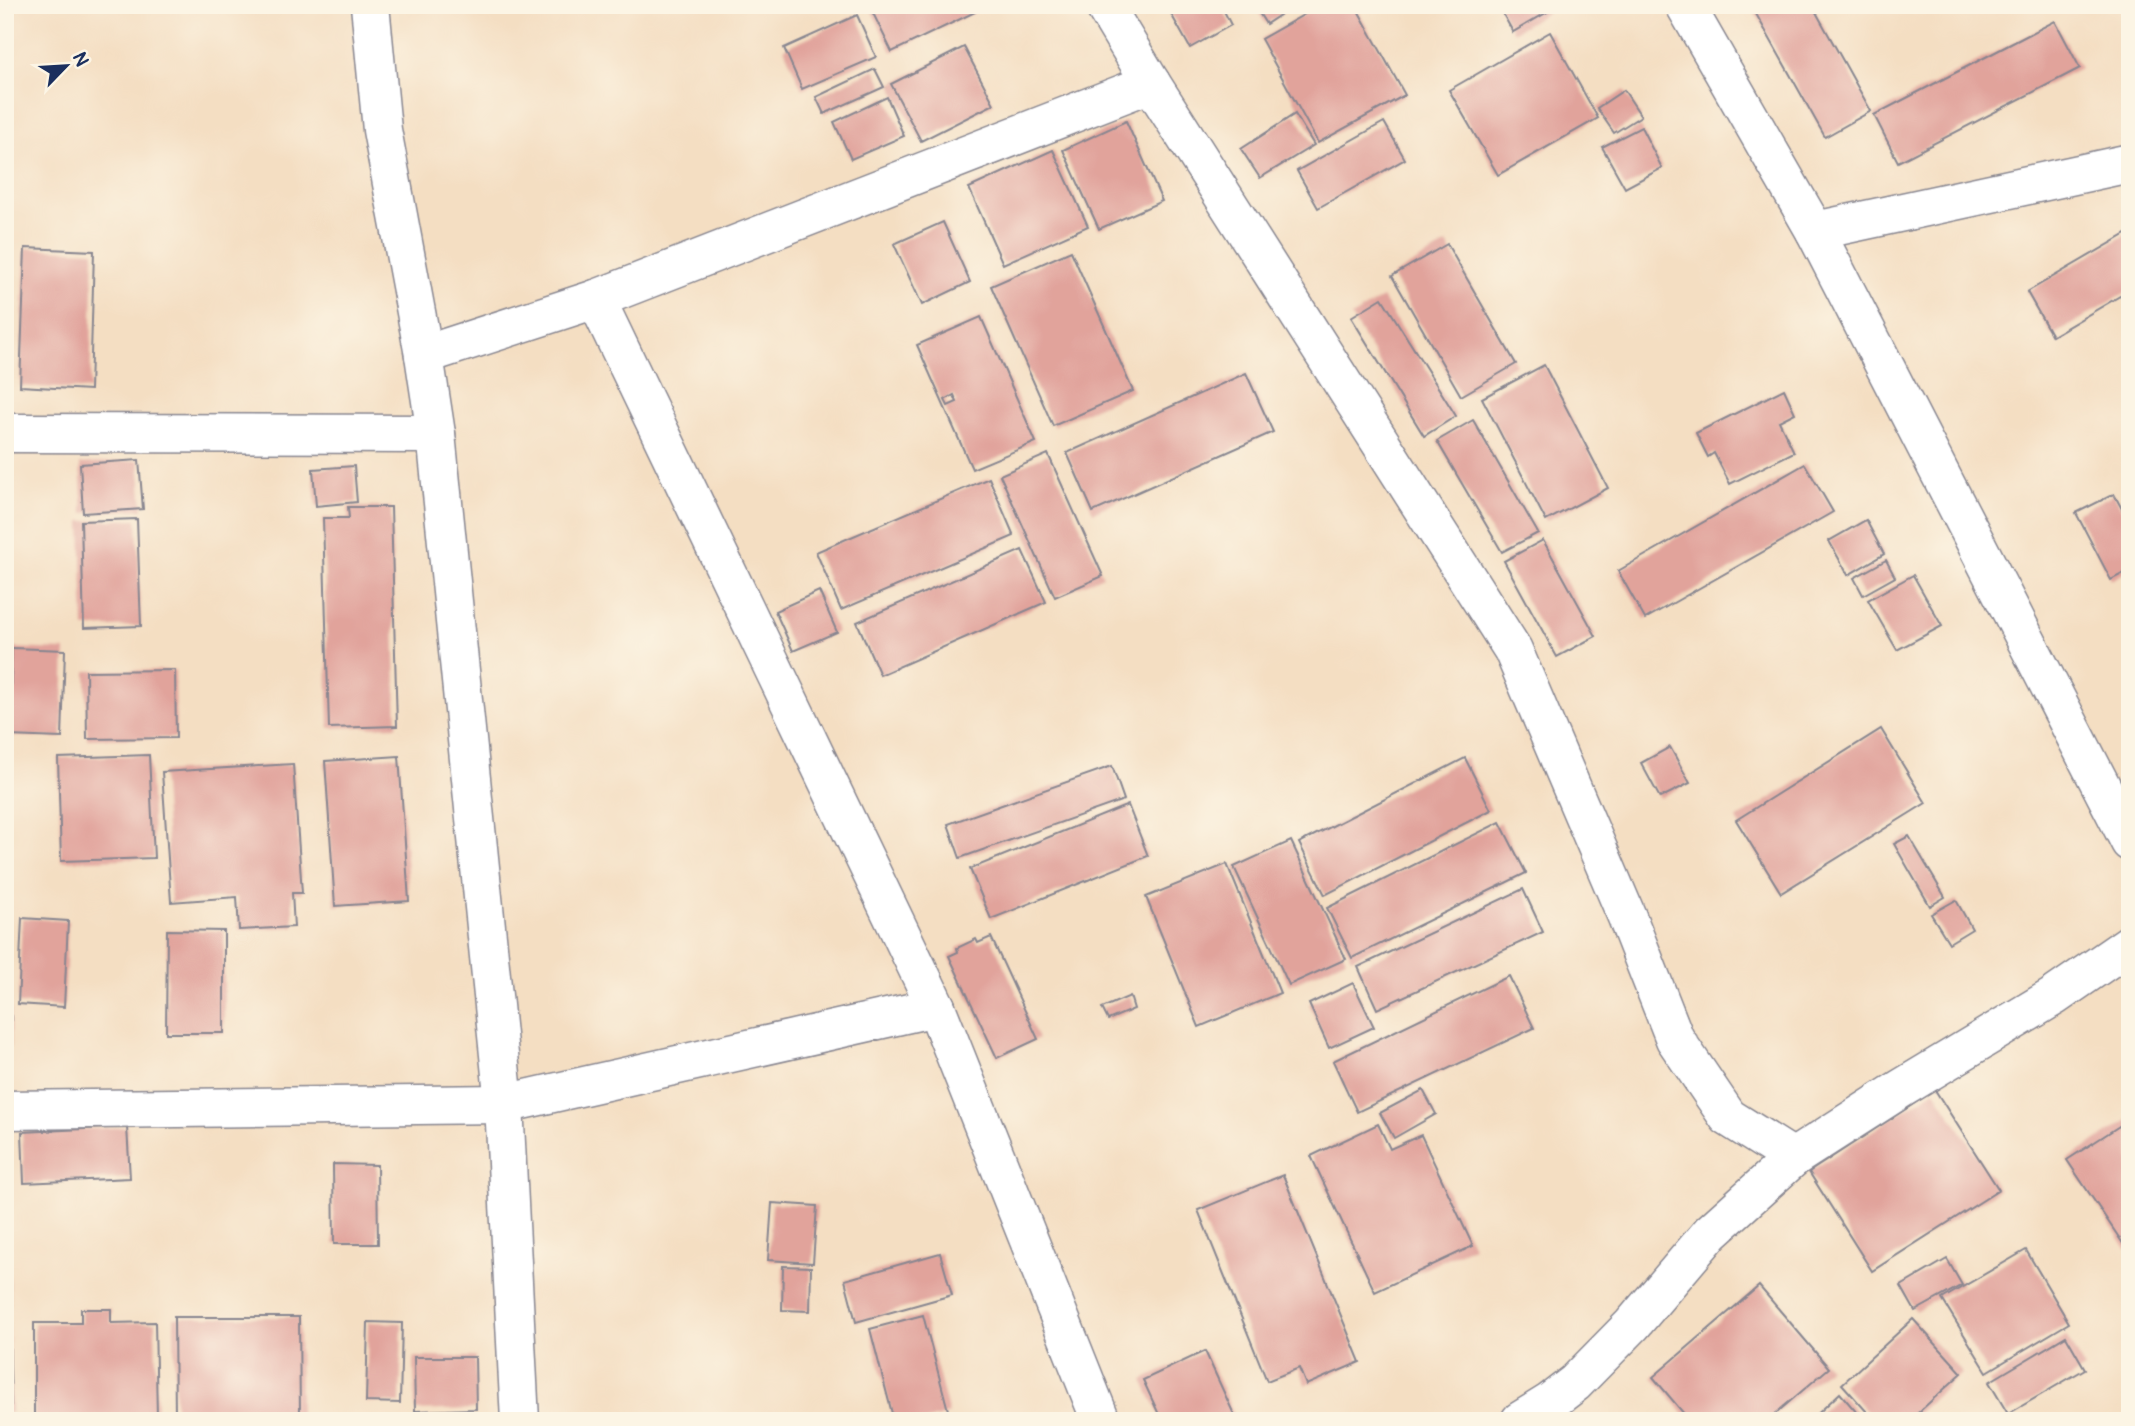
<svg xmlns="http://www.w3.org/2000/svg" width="2135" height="1426" font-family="Pangolin,sans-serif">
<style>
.building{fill:#e1a39b;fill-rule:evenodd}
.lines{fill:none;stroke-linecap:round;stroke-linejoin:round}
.minor-casing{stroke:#888690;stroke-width:41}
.tertiary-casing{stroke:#888690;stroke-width:41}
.minor{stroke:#fff;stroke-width:38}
.tertiary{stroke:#fff;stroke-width:38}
</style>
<rect width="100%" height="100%" fill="#fcf5e5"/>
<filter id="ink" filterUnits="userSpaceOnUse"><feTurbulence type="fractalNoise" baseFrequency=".0143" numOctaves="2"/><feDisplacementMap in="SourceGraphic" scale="14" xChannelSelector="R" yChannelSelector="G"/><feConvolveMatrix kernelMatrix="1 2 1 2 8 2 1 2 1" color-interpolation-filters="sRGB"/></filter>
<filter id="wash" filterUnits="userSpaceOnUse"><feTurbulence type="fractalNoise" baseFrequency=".00686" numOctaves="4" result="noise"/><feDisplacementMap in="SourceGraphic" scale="28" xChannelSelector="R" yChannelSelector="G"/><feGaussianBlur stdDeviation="1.57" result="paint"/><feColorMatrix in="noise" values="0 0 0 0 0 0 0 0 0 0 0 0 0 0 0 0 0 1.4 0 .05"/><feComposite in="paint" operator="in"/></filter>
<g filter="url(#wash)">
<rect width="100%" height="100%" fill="#f4dec2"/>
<g id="blocks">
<g class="building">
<polygon points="869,5 972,5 975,12 892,52"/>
<polygon points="1166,5 1221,5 1231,25 1190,48"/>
<polygon points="1254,5 1295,5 1266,24"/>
<polygon points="1321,5 1355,5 1405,95 1318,143 1261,39"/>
<polygon points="1498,5 1548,5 1551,10 1513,32"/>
<polygon points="1751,5 1812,5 1871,111 1825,137"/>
<polygon points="857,15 876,57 802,89 784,48"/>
<polygon points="2055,21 2080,68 1898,162 1874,115"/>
<polygon points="1550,32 1598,118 1498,175 1449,90"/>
<polygon points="964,47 994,104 921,141 891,84"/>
<polygon points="875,69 884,87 824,114 816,97"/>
<polygon points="1624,90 1641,116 1614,133 1597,108"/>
<polygon points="887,97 904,136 851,159 834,122"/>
<polygon points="1295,114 1314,145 1260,178 1241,149"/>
<polygon points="1126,121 1162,201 1099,229 1063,150"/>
<polygon points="1384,122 1405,159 1318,208 1297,171"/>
<polygon points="1641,127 1662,168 1625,188 1602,147"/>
<polygon points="1053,150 1088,226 1003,264 969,188"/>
<polygon points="943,222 970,282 922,305 894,244"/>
<polygon points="2130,232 2130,290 2052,336 2027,292"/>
<polygon points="1447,244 1516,364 1461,396 1392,276"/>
<polygon points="25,248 94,251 90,390 20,386"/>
<polygon points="1071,251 1133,391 1053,426 991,286"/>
<polygon points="1382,298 1456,416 1424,436 1351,317"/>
<path d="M981,317L1036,442L972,469L917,345ZM954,395L957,402L948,406L945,400Z"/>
<polygon points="1544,365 1608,488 1546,521 1482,398"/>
<polygon points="1246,373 1273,432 1093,512 1067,453"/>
<polygon points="1784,389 1795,413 1779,421 1794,452 1730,484 1714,453 1708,457 1696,433"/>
<polygon points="1473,420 1538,533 1502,552 1437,441"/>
<polygon points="1048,454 1103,576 1055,597 1000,475"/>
<polygon points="139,460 143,509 83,513 80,464"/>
<polygon points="1805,464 1833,512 1645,619 1618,571"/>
<polygon points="354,466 357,502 316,506 313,469"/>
<polygon points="989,478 1014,536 841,610 816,552"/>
<polygon points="2114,494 2130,524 2130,570 2111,580 2076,513"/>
<polygon points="348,507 391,507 397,726 329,728 323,518 349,518"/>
<polygon points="137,519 141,626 84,628 81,521"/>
<polygon points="1866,520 1884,554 1848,575 1829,541"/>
<polygon points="1543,540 1596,636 1557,657 1504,561"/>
<polygon points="1022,550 1046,602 880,675 857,622"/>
<polygon points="1886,560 1895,577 1863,595 1854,578"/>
<polygon points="1913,575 1942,626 1897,650 1868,600"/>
<polygon points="819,591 837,632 793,651 775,611"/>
<polygon points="12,648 65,650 62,738 9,736"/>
<polygon points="175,670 176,738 87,739 86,671"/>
<polygon points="1881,729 1926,803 1781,893 1736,820"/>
<polygon points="1670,747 1690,783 1660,798 1641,763"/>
<polygon points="149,755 154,858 61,861 58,758"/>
<polygon points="399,756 409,901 335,906 325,761"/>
<polygon points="1465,758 1491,810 1325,895 1299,843"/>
<polygon points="293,764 302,893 292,893 294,927 239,930 237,897 171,902 162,772"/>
<polygon points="1112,766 1124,800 960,858 948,824"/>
<polygon points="1128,805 1148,856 991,919 970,869"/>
<polygon points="1500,822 1526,873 1352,958 1327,908"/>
<polygon points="1909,836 1945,897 1930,906 1894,844"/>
<polygon points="1291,841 1346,959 1289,985 1234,867"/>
<polygon points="1227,864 1280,993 1199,1027 1146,897"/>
<polygon points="1523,889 1543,932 1377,1009 1358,967"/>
<polygon points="1956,900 1972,929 1949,943 1931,914"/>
<polygon points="22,918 68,921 64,1007 18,1004"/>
<polygon points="167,930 224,931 224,1033 166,1033"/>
<polygon points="991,937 1038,1039 997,1058 949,956 958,952 957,948 976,939 978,943"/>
<polygon points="1509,976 1534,1028 1357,1112 1333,1061"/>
<polygon points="1353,983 1374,1027 1329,1048 1309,1004"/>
<rect x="5" y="995" width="6" height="52"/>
<polygon points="1130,996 1134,1009 1108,1020 1102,1008"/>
<polygon points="1423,1090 1436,1114 1394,1138 1380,1113"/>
<polygon points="1935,1090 1999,1190 1872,1271 1809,1172"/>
<polygon points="2130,1119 2130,1254 2067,1160"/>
<polygon points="1378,1124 1390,1149 1421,1135 1473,1246 1375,1292 1311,1156"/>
<polygon points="127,1127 130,1178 24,1183 22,1132"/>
<polygon points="333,1164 377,1165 378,1244 334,1244"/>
<polygon points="1283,1175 1360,1362 1306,1385 1299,1368 1267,1381 1198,1210"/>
<polygon points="772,1203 817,1206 813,1263 768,1260"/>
<polygon points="5,1238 7,1238 11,1304 5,1304"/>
<polygon points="2026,1250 2069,1323 1987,1372 1942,1299"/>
<polygon points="940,1253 952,1295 856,1322 845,1280"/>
<polygon points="1947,1259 1962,1285 1915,1311 1901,1286"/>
<polygon points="783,1266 811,1267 810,1311 782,1310"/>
<polygon points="1759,1286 1829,1368 1767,1421 1690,1421 1653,1377"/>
<polygon points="81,1309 111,1309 111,1323 155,1322 157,1417 34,1418 34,1323 81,1323"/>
<polygon points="923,1315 949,1414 925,1421 894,1421 870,1329"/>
<polygon points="174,1317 299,1317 300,1416 175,1416"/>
<polygon points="1913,1319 1962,1373 1909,1421 1875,1421 1842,1384"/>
<polygon points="5,1320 9,1320 11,1413 5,1413"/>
<polygon points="368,1322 402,1323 400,1403 366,1402"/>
<polygon points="2066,1336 2085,1369 2008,1414 1989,1382"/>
<polygon points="1205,1351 1237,1421 1162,1421 1143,1380"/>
<polygon points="414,1357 475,1357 476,1409 415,1411"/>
<polygon points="1840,1393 1864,1421 1810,1421"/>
</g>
</g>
</g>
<g filter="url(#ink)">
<use href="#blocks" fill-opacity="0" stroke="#888690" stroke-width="2"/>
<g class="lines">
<g class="minor-casing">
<g id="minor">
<polyline points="370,5 382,130 424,355 436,434 504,1104 520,1421"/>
<polyline points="1104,5 1151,83 1513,650 1627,917 1675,1039 1728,1117 1793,1158"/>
<polyline points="1815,231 2130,163"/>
<polyline points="596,299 936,1007 1101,1421"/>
<polyline points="424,355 596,299 1151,83"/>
<polyline points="5,433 436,434"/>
<polyline points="5,1110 504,1104 936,1007"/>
<polyline points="1520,1421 1549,1403 1575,1383 1632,1325 1711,1232 1793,1158 1902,1088 2053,997 2130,944"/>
</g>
</g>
<g class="tertiary-casing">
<polyline id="tertiary" points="1685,5 1815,231 2130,842"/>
</g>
<use href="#minor" class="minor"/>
<use href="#tertiary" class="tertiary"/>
</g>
</g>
<rect width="2135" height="1426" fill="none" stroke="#fcf5e5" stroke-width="28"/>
<g transform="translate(66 66) rotate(65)" stroke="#fcf5e5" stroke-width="5" paint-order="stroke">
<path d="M0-5L12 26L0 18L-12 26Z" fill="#1b2f5e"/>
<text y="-10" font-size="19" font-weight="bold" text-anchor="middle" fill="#1b2f5e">N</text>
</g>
</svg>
